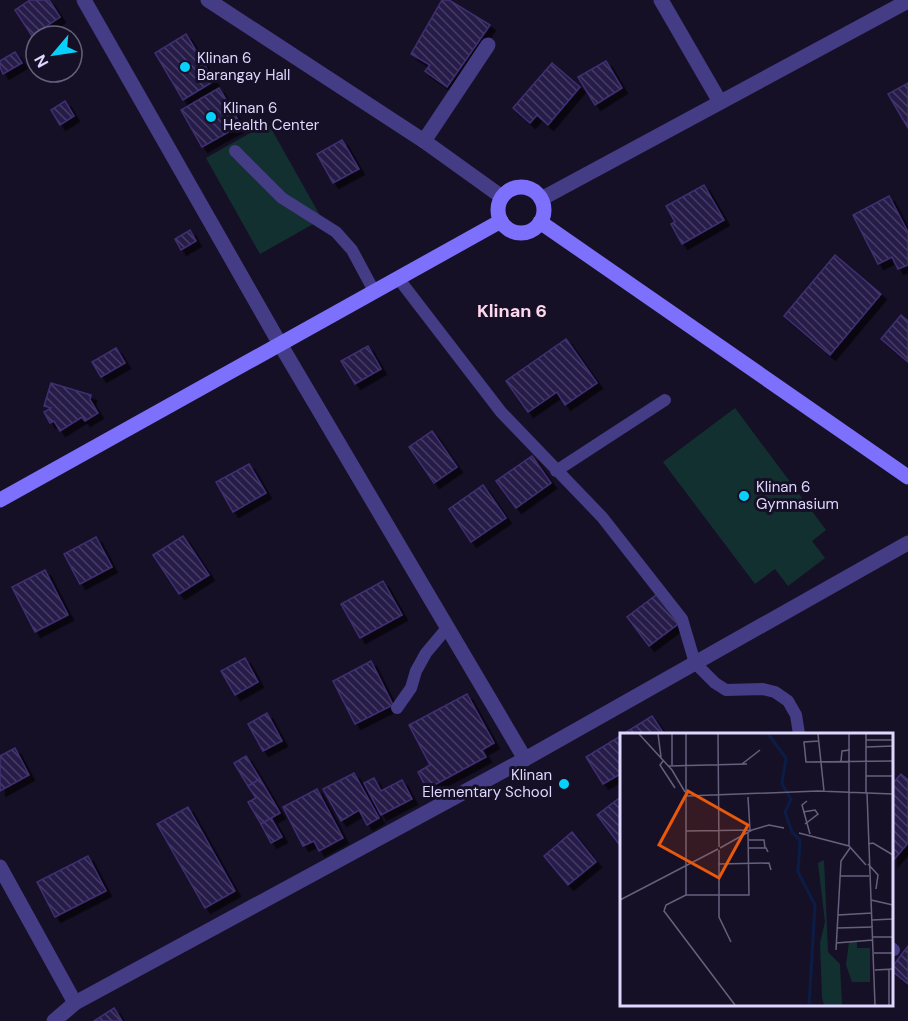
<svg xmlns="http://www.w3.org/2000/svg" width="908" height="1021" font-family="'DM Sans',sans-serif">
<style>
.green{fill:#133031}
.building{fill:url(#building-back-hatch);stroke:#412f73;stroke-width:1.5;filter:url(#shadow)}
.lines{fill:none;stroke-linecap:round;stroke-linejoin:round}
.lane{stroke:#443c85;stroke-width:12}
.street{stroke:#443c85;stroke-width:15}
.secondary{stroke:#7d70fc;stroke-width:15}
.poi-dot{fill:#07d1fa;stroke:#161027;stroke-width:2}
.labels{text-anchor:middle;stroke-width:6;stroke-linejoin:round;paint-order:stroke}
.poi-label{font-size:15px;fill:#ded7fe;stroke:#161027;text-anchor:start}
.quarter-label{font-size:18px;font-weight:bold;fill:#fed9ee;stroke:#161027}
.inset-river{fill:none;stroke:#0b1c45;stroke-width:3}
.inset-road{fill:none;stroke:#66607d;stroke-width:1.5}
.view{fill:#e8590c;fill-opacity:0.15;stroke:#e8590c;stroke-width:3}
.inset-edge{fill:none;stroke:#ded7fe;stroke-width:3}
</style>
<defs>
<pattern id="building-back-hatch" width="6" height="6" patternUnits="userSpaceOnUse" patternTransform="scale(1.5)"><rect width="6" height="6" fill="#281c48"/><path d="M-1 5l2 2M0 0l6 6M5-1l2 2" fill="none" stroke="#473c63"/></pattern>
<filter id="shadow"><feDropShadow dx="5.5" dy="5.5" stdDeviation="0" flood-color="#0009"/></filter>
</defs>
<rect width="100%" height="100%" fill="#161027"/>
<g class="green">
<polygon points="268,123 322,219 260,254 206,158"/>
<polygon points="735,408 826,530 812,541 825,558 788,586 775,569 755,584 663,462"/>
</g>
<g class="building">
<polygon points="30,0 49,0 60,17 32,36 15,10"/>
<polygon points="442,0 449,0 490,25 447,87 425,71 430,65 411,54"/>
<polygon points="186,34 214,81 183,100 155,53"/>
<polygon points="15,52 22,63 3,74 0,67 0,61"/>
<polygon points="606,61 622,88 595,105 578,77"/>
<polygon points="552,63 580,87 548,125 537,115 530,123 513,108"/>
<polygon points="908,83 908,128 888,94"/>
<polygon points="219,88 241,125 202,147 181,110"/>
<polygon points="65,101 74,116 60,125 51,110"/>
<polygon points="342,140 359,169 333,183 317,154"/>
<polygon points="704,185 724,220 682,244 671,224 675,222 666,206"/>
<polygon points="889,196 908,232 908,265 898,269 892,257 878,264 853,215"/>
<polygon points="190,230 196,241 181,250 175,239"/>
<polygon points="835,255 881,294 830,355 784,316"/>
<polygon points="901,315 908,321 908,362 881,339"/>
<polygon points="566,339 597,383 565,405 557,392 528,412 506,381"/>
<polygon points="368,346 381,369 355,384 341,361"/>
<polygon points="116,348 125,363 101,377 92,362"/>
<polygon points="51,383 91,395 90,400 98,413 85,421 82,417 60,431 54,421 50,423 44,412 51,408 44,406"/>
<polygon points="432,431 457,467 434,483 409,447"/>
<polygon points="532,456 551,483 516,508 496,481"/>
<polygon points="249,464 266,493 233,512 216,482"/>
<polygon points="483,485 506,518 471,542 449,509"/>
<polygon points="183,536 209,575 179,594 153,555"/>
<polygon points="96,537 112,567 80,584 64,554"/>
<polygon points="45,570 68,615 35,632 12,587"/>
<polygon points="383,581 402,615 360,638 341,604"/>
<polygon points="660,592 682,621 649,646 627,617"/>
<polygon points="245,658 258,682 235,695 221,671"/>
<polygon points="371,661 393,705 355,724 333,681"/>
<polygon points="467,694 494,743 482,750 486,757 427,789 418,772 430,765 409,725"/>
<polygon points="267,713 282,741 263,751 248,724"/>
<polygon points="652,716 664,734 623,734"/>
<polygon points="622,735 622,773 603,784 586,757"/>
<polygon points="15,748 29,775 0,791 0,756"/>
<polygon points="246,756 260,779 248,786 234,763"/>
<polygon points="354,773 379,818 367,825 359,810 341,821 323,789"/>
<polygon points="901,774 908,780 908,843 892,862 892,784"/>
<polygon points="374,778 381,791 402,780 412,799 381,815 364,783"/>
<polygon points="260,779 280,813 261,824 248,802 256,798 248,786"/>
<polygon points="317,789 343,838 319,851 314,841 303,846 283,807"/>
<polygon points="622,796 622,848 597,815"/>
<polygon points="188,807 235,891 205,908 157,824"/>
<polygon points="271,818 282,837 271,843 261,824"/>
<polygon points="572,832 596,862 568,885 544,856"/>
<polygon points="88,856 106,891 55,917 37,882"/>
<polygon points="908,946 908,984 892,971 892,967"/>
<polygon points="114,1008 122,1021 94,1021"/>
</g>
<g class="lines">
<g class="lane">
<polyline points="235,151 282,198 336,232 352,250 374,291"/>
<polyline points="398,278 501,412 602,517 682,619 695,663 715,683 726,690 763,689 775,692 788,701 796,715 799,734"/>
<polyline points="556,471 665,400"/>
<polyline points="397,708 411,688 416,671 426,653 447,628"/>
<polyline points="892,948 894,950"/>
</g>
<g class="street">
<polyline points="84,0 280,344 525,759"/>
<polyline points="208,0 424,141 502,197"/>
<polyline points="661,0 720,102"/>
<polyline points="424,141 488,45"/>
<polyline points="541,199 908,1"/>
<polyline points="0,867 75,1003"/>
<polyline points="54,1021 75,1003 525,759 908,543"/>
</g>
<g class="secondary">
<circle cx="521" cy="210" r="23"/>
<polyline points="540,222 908,477"/>
<polyline points="0,500 501,221"/>
</g>
</g>
<g class="poi-dot">
<circle cx="185" cy="67" r="6"/>
<circle cx="211" cy="117" r="6"/>
<circle cx="744" cy="496" r="6"/>
<circle cx="564" cy="784" r="6"/>
</g>
<g class="labels">
<g class="poi-label">
<text x="197" y="63">Klinan 6<tspan x="197" dy="17">Barangay Hall</tspan></text>
<text x="223" y="113">Klinan 6<tspan x="223" dy="17">Health Center</tspan></text>
<text x="756" y="492">Klinan 6<tspan x="756" dy="17">Gymnasium</tspan></text>
<text x="552" y="780" text-anchor="end">Klinan<tspan x="552" dy="17">Elementary School</tspan></text>
</g>
<g class="quarter-label">
<text x="512" y="317">Klinan 6</text>
</g>
</g>
<g transform="translate(620 733)">
<rect width="273" height="273" fill="#161027"/>
<path d="M204,127L208,219L220,231L222,272H204L202,264L200,210L205,189L198,130Z" fill="#133031"/>
<path d="M237,208V215H250V249H232L226,232L229,209Z" fill="#133031"/>
<path class="inset-river" d="M148,1L166,25L162,51L171,66L165,79L172,99L180,107L178,139L195,172L189,272"/>
<path class="inset-road" d="M19,1L52,37L65,59M38,1L41,24M52,1V32M66,1V162L46,172L44,178L115,272M98,1L99,114M198,1L204,58M229,1V113M246,1V60M246,7H273M199,8L184,9L186,29L273,28M246,14L273,13M43,28L40,32L55,55M221,28L222,18L230,17M122,31L140,17M49,33L127,31M246,43H273M247,60L255,272M67,63L198,58L273,61M128,64L130,97M187,68L182,72L190,101M183,79L195,77L198,81L185,91M66,98L132,97L149,92L164,95M179,100L229,113L246,132M129,107H144L145,115M248,111L253,110L273,122M100,115L132,97M129,115H146L148,119M99,117V184L111,209M99,131L149,130L151,137M248,131L258,142L256,156M220,143H249M66,162H129L128,100M0,167L98,116M251,167L273,172M218,182L252,180M252,187L273,186M217,195L253,194M253,204H273M216,210L253,207M216,217L221,128L230,115M254,220H273M269,236V272M255,237L273,236"/>
<path class="view" d="M68,58L128,92L99,145L39,112Z"/>
<rect width="273" height="273" class="inset-edge"/>
</g>
<g transform="translate(54 54) rotate(241)"><circle r="28" fill="#161027" stroke="#66607d" stroke-width="1.5"/>
<path d="M0-4.5L10 22L0 15L-10 22Z" fill="#07d1fa"/>
<text y="-9" font-size="16" font-weight="bold" text-anchor="middle" fill="#ded7fe">N</text>
</g>
</svg>
